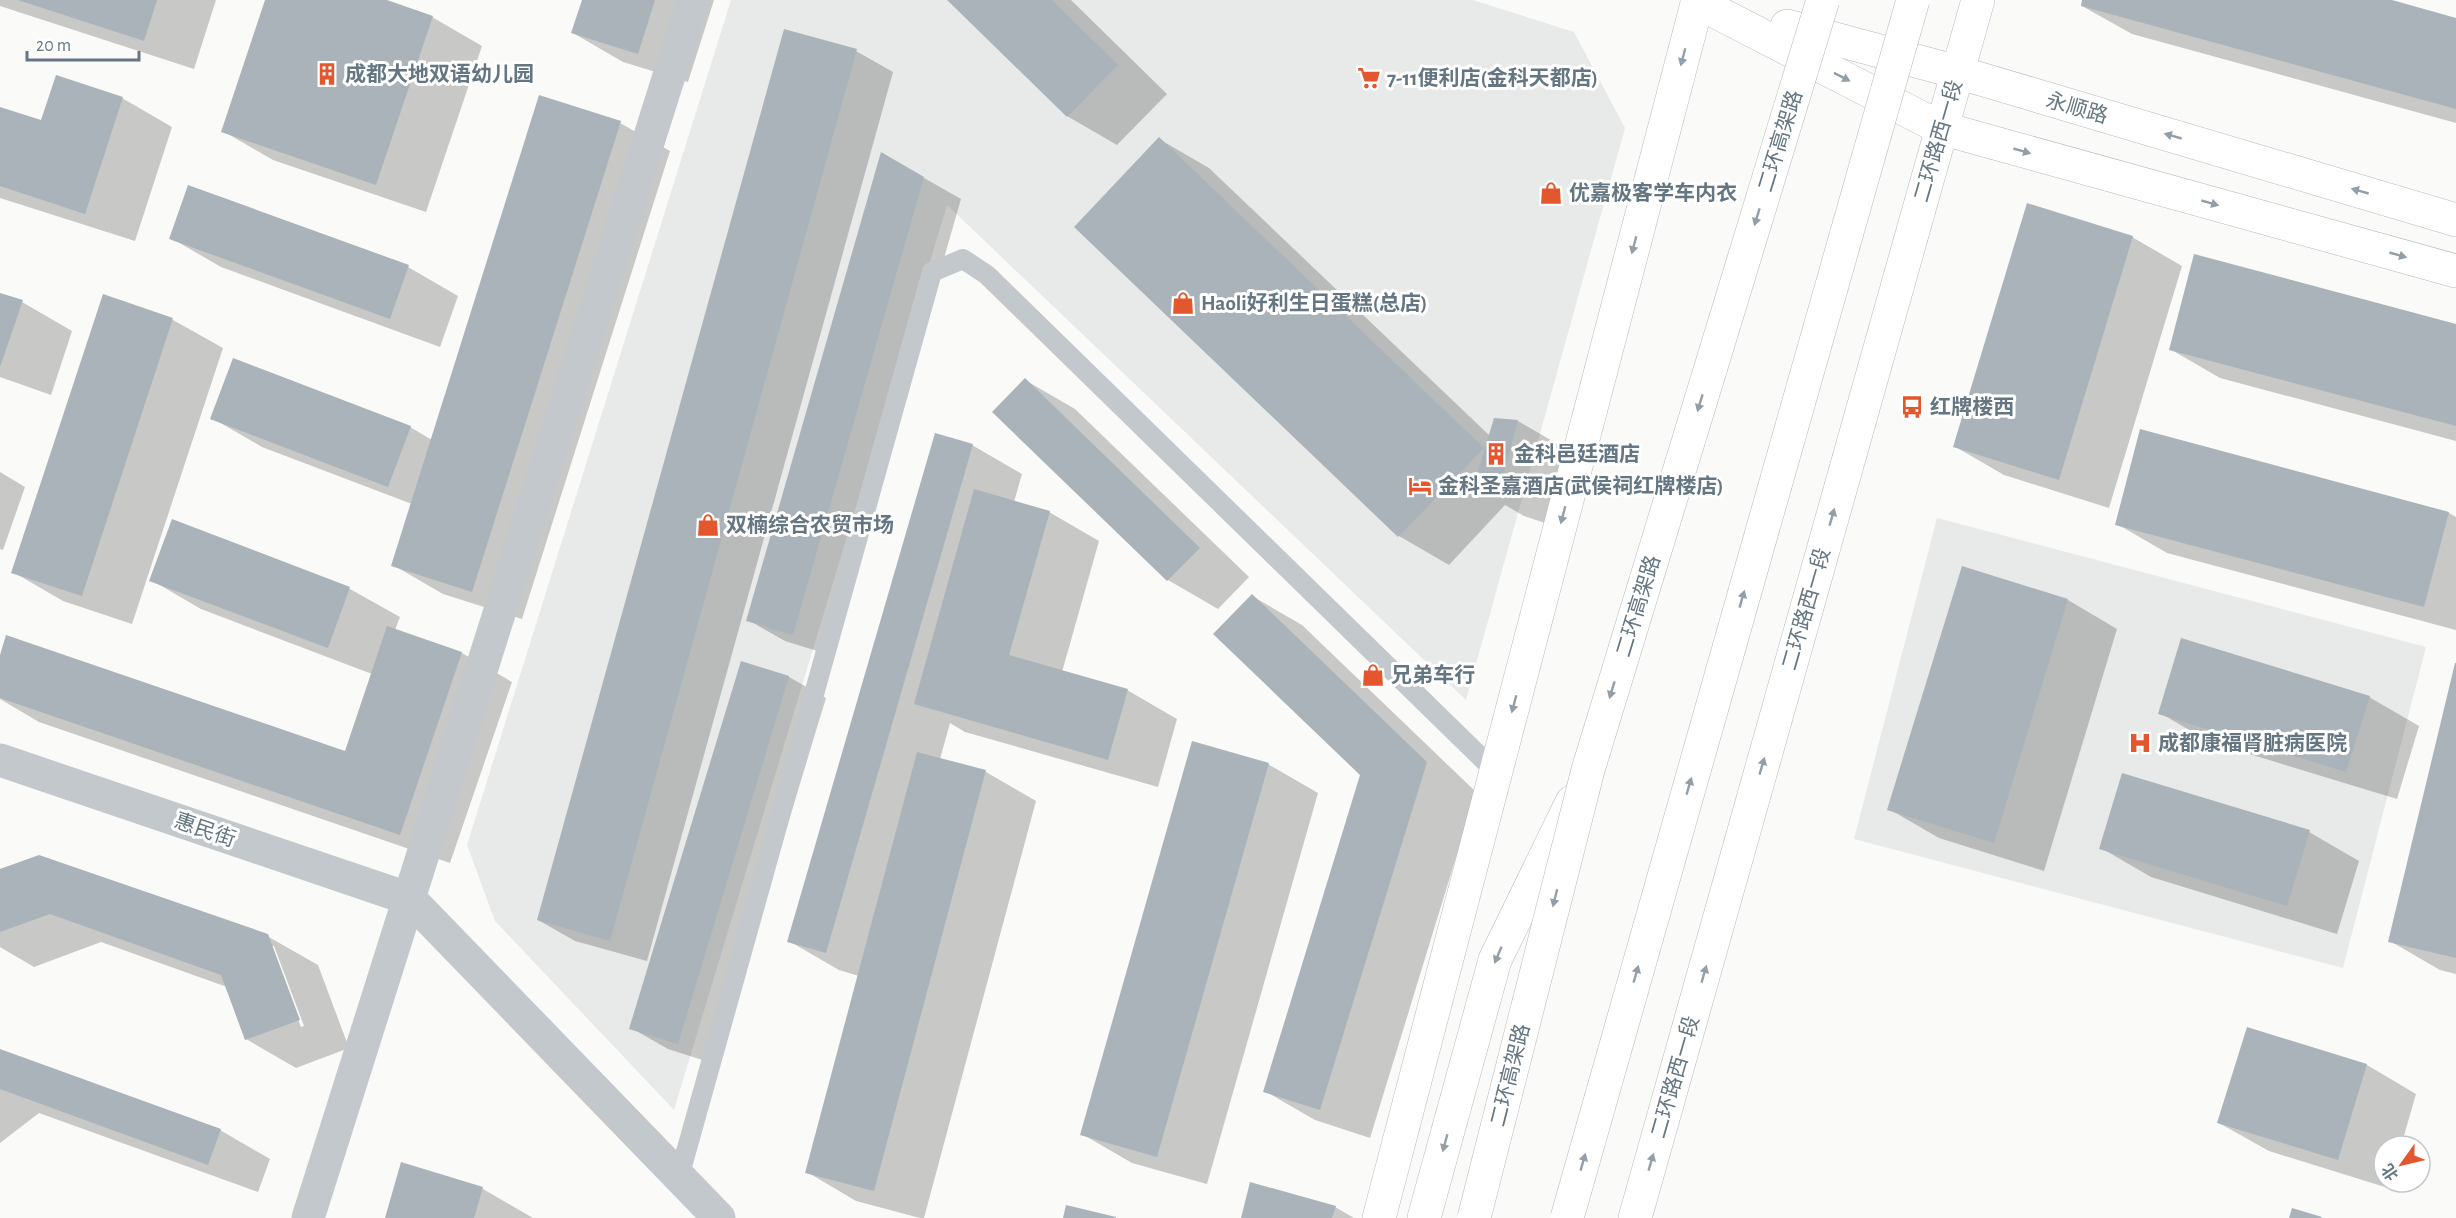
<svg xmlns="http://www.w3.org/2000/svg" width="2456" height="1218" font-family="'Alegreya Sans','Noto Sans SC',sans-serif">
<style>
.built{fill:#e8e9e9}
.shadow{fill:#0003;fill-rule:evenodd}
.building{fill:#aab3b9}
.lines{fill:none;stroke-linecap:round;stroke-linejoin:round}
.secondary-casing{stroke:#b3babf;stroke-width:34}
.highway-casing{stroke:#b4b9bd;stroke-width:34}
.lane{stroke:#c3c8cc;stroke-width:20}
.street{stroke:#c3c8cc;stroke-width:33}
.secondary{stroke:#fff;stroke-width:33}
.highway{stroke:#fff;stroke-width:33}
.highway-bridge-casing{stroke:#b4b9bd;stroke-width:34;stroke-linecap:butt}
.highway-bridge{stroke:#fff;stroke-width:33}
.oneway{fill:#939fa8}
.labels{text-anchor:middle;stroke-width:6;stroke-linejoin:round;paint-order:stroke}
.poi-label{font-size:21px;font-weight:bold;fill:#657683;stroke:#fff;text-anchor:start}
.street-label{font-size:21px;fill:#657683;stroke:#fff}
</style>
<rect width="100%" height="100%" fill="#fafaf8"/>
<g class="built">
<polygon points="731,0 1473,0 1574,32 1625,128 1466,700 947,205 674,1110 495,921 467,845"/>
<polygon points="1937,518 2426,647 2343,968 1854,839"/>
</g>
<g class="shadow">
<polygon points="0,0 216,0 194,69 0,6"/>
<polygon points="267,0 382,0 432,17 482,46 426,212 273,160 223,131"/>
<polygon points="583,0 714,0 688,82 623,62 573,33"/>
<polygon points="949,0 1071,0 1167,94 1117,145 1067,116"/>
<polygon points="2084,0 2386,0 2456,19 2456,123 2132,34 2082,6"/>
<polygon points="856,51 893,72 647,961 575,941 538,920"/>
<polygon points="122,98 172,127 135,241 0,198 0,108 42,122"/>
<polygon points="620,123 670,151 522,619 443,594 393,565 412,504 262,447 212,418 410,427 432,440"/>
<polygon points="1159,139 1209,168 1490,436 1518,421 1568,450 1548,524 1524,516 1505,505 1449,565 1399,536"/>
<polygon points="882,154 961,199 830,655 785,641 748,620"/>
<polygon points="2132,237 2182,266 2109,508 2004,475 1954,446"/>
<polygon points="171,238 408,267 458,296 440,347 221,267"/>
<polygon points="0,294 22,302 72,331 51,395 0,377"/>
<polygon points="104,296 173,320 223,348 132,624 63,601 13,572"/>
<polygon points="2456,326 2456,441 2220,378 2170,349"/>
<polygon points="1025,380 1075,409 1249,577 1218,609 1168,580 994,412"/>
<polygon points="2141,431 2449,513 2456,517 2456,630 2167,553 2117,524"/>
<polygon points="972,445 1022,474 1014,502 1049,512 1099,541 1062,672 1127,690 1177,719 1158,787 965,732 950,723 940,759 986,772 1036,801 924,1218 920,1218 856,1201 807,1172 859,976 839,970 789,941"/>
<polygon points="0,472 25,487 3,550 0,549"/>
<polygon points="173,521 350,589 400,617 395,630 462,653 512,682 450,863 39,722 0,699 0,659 346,753 372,674 201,609 151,580"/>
<polygon points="1252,596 1302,625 1476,792 1370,1138 1315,1120 1265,1091 1362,774"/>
<polygon points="2068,600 2117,629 2044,871 1939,838 1889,809"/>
<polygon points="742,663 789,677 826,698 715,1064 668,1049 631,1028"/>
<polygon points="2456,666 2456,974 2440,970 2390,941"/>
<polygon points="2369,697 2419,726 2397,799 2210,742 2160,713"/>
<polygon points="1268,764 1318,793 1207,1184 1132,1163 1082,1134"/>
<polygon points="2309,832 2359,861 2337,934 2151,877 2101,848"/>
<path d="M0,871L267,936L318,965L349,1048L296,1068L246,1039L227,987L101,942L34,967L0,947ZM271,946H274L304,1026L301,1027Z"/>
<polygon points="0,1050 220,1130 270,1159 258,1192 39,1113 0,1143"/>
<polygon points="2367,1065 2416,1094 2401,1146 2384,1146 2384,1182 2390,1182 2388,1188 2269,1151 2219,1123"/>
<polygon points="402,1164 483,1189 533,1218 387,1218"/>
<polygon points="1335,1207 1354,1218 1242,1218"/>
</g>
<g class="building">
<polygon points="18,0 157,0 144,41"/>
<polygon points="265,0 387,0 433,16 376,185 221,132"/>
<polygon points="582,0 655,0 638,54 571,33"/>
<polygon points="947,0 1052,0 1118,65 1067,117"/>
<polygon points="2082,0 2392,0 2456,18 2456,109 2081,6"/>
<polygon points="784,29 857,49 610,941 537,920"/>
<polygon points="56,75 123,97 85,214 0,186 0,107 41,120"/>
<polygon points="539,95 621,121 472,592 391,566"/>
<polygon points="1159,137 1484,448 1398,537 1074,227"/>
<polygon points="881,152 924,177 793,635 746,621"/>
<polygon points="188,185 409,265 390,319 169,239"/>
<polygon points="2027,203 2133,236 2059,480 1953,447"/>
<polygon points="2194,254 2456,324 2456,426 2169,350"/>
<polygon points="0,293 23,300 0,367"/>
<polygon points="103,294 173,318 82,596 11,573"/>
<polygon points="233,358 411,426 388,487 210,419"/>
<polygon points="1025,378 1200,548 1167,581 992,412"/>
<polygon points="1494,418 1518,420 1498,496 1473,488"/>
<polygon points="2140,429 2449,512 2424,607 2115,525"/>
<polygon points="935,433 973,444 826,953 787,942"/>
<polygon points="974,489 1050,511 1009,655 1128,689 1108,760 914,704"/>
<polygon points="172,519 350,587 328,648 149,581"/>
<polygon points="1962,566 2068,599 1994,843 1887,810"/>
<polygon points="1252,594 1427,762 1320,1110 1263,1092 1360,775 1213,634"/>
<polygon points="387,626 462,652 400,835 0,698 0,655 6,635 345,751"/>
<polygon points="2181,638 2370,696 2346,772 2158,714"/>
<polygon points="741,661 789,676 678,1044 629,1029"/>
<polygon points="2455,663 2456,663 2456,958 2388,942"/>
<polygon points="1192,741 1269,763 1157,1157 1080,1135"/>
<polygon points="917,752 986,770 874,1191 805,1173"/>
<polygon points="2122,773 2310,830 2287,906 2099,849"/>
<polygon points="39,855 268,934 300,1020 245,1040 221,975 50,914 0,932 0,869"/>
<polygon points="2247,1027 2367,1064 2338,1160 2217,1123"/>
<polygon points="0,1049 221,1129 208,1165 0,1089"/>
<polygon points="401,1162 483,1187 474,1218 385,1218"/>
<polygon points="1250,1182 1336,1206 1332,1218 1241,1218"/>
<polygon points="1066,1205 1116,1217 1116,1218 1063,1218"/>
<polygon points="2292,1208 2322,1217 2321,1218 2289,1218"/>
</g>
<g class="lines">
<g class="secondary-casing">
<g id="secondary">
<polyline points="1697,2 1941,128 2456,271"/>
<polyline points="1787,26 1957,72 2456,220"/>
<polyline points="1379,1218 1698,0"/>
<polyline points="1635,1218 1978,0"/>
</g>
</g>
<g class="highway-casing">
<polyline id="highway" points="1424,1218 1495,960 1572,802"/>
</g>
<polyline class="lane" points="679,1177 932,272 963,259 987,275 1496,772"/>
<g class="street">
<polyline points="0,760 410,899 719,1218"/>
<polyline points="308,1218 693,0"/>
</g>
<use href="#secondary" class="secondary"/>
<use href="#highway" class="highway"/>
<g class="highway-bridge-casing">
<g id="highway-bridge">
<polyline points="1474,1218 1588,770 1823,0"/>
<polyline points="1567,1218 1913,0"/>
</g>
</g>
<use href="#highway-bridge" class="highway-bridge"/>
</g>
<defs><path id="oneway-solid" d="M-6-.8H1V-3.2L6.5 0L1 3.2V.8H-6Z" transform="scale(1.5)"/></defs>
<g class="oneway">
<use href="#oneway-solid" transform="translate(1683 57) rotate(105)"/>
<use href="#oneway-solid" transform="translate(1842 77) rotate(27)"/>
<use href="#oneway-solid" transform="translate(2173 136) rotate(-164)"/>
<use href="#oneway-solid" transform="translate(2022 151) rotate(16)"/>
<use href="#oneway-solid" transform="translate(2360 191) rotate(-164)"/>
<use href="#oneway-solid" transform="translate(2210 203) rotate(16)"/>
<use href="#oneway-solid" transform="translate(1757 217) rotate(107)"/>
<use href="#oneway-solid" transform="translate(1634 245) rotate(105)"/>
<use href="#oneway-solid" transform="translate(2398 255) rotate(16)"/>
<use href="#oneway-solid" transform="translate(1700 403) rotate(107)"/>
<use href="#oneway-solid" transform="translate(1563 515) rotate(105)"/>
<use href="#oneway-solid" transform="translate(1832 517) rotate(-74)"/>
<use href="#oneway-solid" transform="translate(1742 599) rotate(-74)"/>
<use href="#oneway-solid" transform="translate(1612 690) rotate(107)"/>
<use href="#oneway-solid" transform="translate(1514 704) rotate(105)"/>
<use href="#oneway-solid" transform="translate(1762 766) rotate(-74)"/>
<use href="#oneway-solid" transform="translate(1689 786) rotate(-74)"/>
<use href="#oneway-solid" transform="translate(1555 898) rotate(104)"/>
<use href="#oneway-solid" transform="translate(1498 955) rotate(113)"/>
<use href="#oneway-solid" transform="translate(1636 974) rotate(-74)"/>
<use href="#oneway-solid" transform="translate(1704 974) rotate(-74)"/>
<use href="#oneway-solid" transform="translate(1445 1143) rotate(105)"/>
<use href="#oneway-solid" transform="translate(1583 1162) rotate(-74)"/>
<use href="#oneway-solid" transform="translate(1651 1162) rotate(-74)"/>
</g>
<defs>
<g id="building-bare" transform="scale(1.8)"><path d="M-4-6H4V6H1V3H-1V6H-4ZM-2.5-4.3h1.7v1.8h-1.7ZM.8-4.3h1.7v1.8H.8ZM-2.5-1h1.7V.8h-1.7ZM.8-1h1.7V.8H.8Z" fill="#e4572e" stroke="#fff" stroke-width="2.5" paint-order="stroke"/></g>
<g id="supermarket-bare" transform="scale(1.8)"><path d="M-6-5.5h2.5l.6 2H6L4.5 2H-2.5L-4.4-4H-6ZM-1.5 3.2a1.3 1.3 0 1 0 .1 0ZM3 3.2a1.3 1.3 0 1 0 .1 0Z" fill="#e4572e" stroke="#fff" stroke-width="2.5" paint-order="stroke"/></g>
<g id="shop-bare" transform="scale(1.8)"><path d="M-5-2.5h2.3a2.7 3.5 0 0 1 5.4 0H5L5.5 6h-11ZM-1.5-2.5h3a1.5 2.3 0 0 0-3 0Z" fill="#e4572e" stroke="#fff" stroke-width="2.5" paint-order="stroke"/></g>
<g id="bus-bare" transform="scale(1.8)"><path d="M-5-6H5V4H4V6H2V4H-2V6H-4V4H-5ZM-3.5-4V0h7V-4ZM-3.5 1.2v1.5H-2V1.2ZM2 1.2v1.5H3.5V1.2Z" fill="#e4572e" stroke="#fff" stroke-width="2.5" paint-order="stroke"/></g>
<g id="hotel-bare" transform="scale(1.8)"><path d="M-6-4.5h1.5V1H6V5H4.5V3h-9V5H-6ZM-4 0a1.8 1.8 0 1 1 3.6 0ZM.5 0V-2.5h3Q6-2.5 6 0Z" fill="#e4572e" stroke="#fff" stroke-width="2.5" paint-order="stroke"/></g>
<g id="hospital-bare" transform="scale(1.8)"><path d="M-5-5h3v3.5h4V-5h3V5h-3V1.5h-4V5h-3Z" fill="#e4572e" stroke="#fff" stroke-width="2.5" paint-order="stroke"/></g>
</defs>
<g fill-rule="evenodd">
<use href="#building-bare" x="327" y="74"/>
<use href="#supermarket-bare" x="1369" y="78"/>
<use href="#shop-bare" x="1551" y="193"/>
<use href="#shop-bare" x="1183" y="303"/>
<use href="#bus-bare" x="1912" y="407"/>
<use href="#building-bare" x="1496" y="454"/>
<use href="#hotel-bare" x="1420" y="486"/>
<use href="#shop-bare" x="708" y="525"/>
<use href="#shop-bare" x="1373" y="675"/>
<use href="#hospital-bare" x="2140" y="743"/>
</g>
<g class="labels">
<g class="poi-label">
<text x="345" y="81">成都大地双语幼儿园</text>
<text x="1387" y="85">7-11便利店(金科天都店)</text>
<text x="1569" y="200">优嘉极客学车内衣</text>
<text x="1201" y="310">Haoli好利生日蛋糕(总店)</text>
<text x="1930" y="414">红牌楼西</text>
<text x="1514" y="461">金科邑廷酒店</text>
<text x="1438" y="493">金科圣嘉酒店(武侯祠红牌楼店)</text>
<text x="726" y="532">双楠综合农贸市场</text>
<text x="1391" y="682">兄弟车行</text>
<text x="2158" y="750">成都康福肾脏病医院</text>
</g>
<g class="street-label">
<text transform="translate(2077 108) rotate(16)" y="7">永顺路</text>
<text transform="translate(1780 141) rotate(-73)" y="7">二环高架路</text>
<text transform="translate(1938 141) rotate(-74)" y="7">二环路西一段</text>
<text transform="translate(1638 606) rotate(-73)" y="7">二环高架路</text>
<text transform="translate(1806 609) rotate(-74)" y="7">二环路西一段</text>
<text transform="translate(205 830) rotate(19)" y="7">惠民街</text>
<text transform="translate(1510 1075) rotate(-76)" y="7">二环高架路</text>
<text transform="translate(1675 1077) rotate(-74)" y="7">二环路西一段</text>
</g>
</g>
<g transform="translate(2402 1164) rotate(236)"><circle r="28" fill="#ffffff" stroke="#c1c8cd" stroke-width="1.5"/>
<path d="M0-4.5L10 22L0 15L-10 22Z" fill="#e4572e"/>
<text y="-9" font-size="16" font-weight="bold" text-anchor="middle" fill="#657683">北</text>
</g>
<path d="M27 51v9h112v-9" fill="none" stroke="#657683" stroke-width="3"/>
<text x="36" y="51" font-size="18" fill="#657683" stroke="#ffffff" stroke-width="4.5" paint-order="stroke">20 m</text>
</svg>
